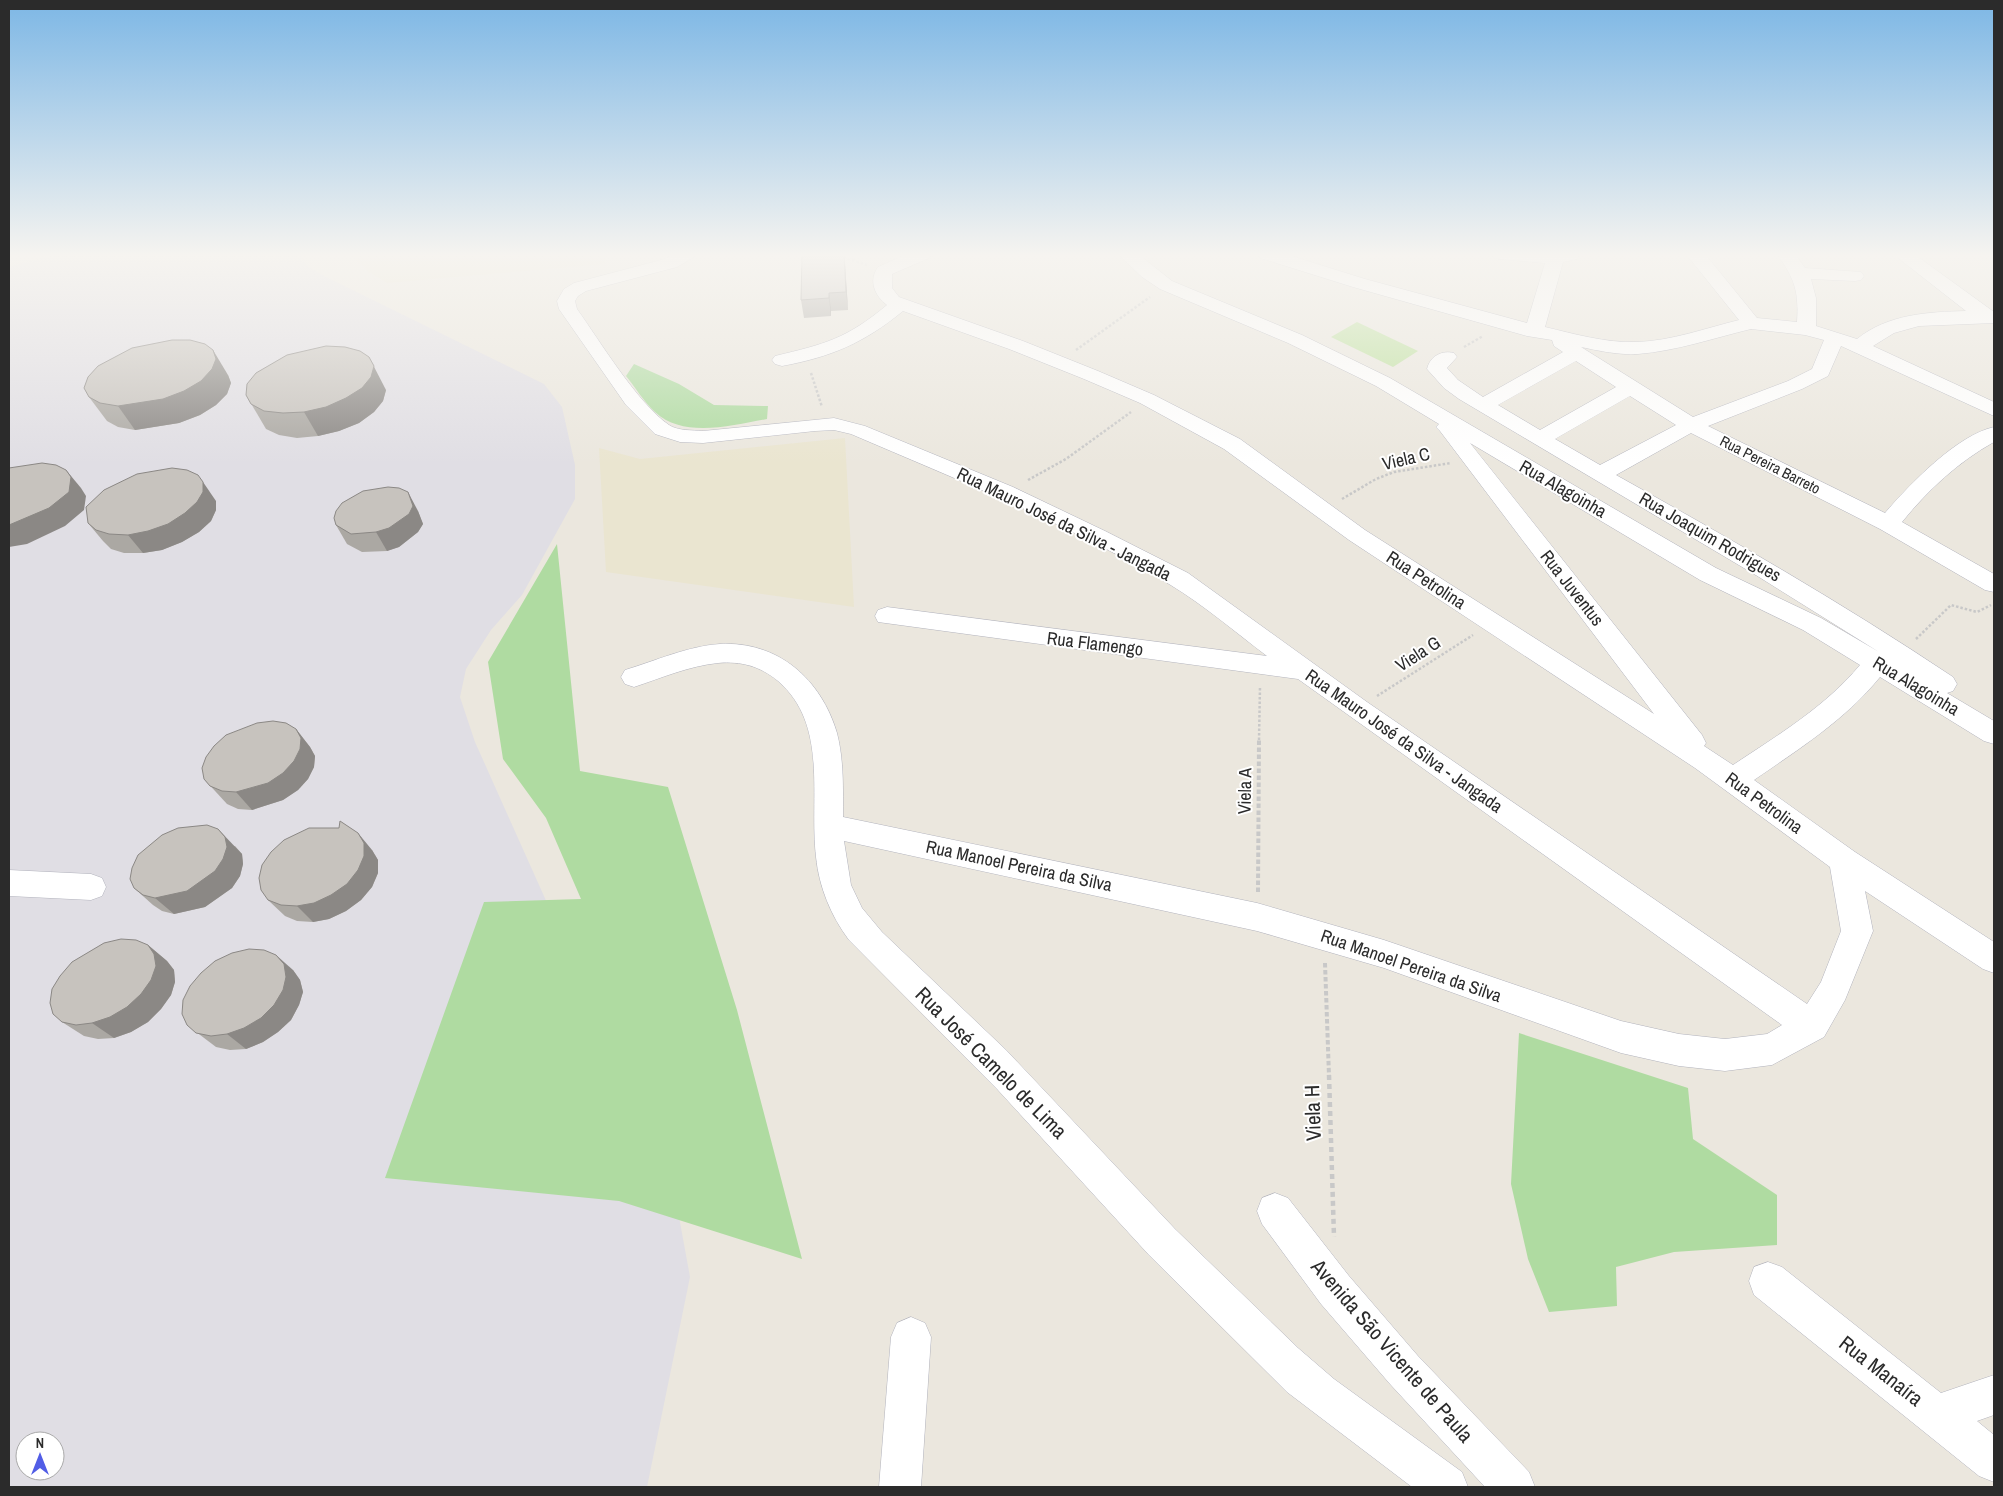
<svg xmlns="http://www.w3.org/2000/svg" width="2003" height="1496" font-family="'Archivo Narrow',sans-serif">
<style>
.industrial{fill:#e0dee4;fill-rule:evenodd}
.education{fill:#eae5d0}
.green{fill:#afdba1}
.pitch{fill:#bee19e}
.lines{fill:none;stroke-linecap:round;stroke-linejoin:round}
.minor-casing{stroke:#b2b3bd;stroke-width:1}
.path-far2{stroke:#c8c8c8;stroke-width:2.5;stroke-dasharray:2.5 2;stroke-linecap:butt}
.path-far1{stroke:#c8c8c8;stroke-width:4;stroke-dasharray:4.5 2.5;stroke-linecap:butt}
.path{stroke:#c8c8c8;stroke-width:4.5;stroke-dasharray:5 4;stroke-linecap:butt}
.minor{fill:#fff;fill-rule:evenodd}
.wall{fill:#aba8a3}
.shaded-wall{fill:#8b8885}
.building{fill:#c7c3be;stroke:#8b8885}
.labels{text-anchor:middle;stroke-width:4;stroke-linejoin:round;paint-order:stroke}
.far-street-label{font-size:15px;fill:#2b2b2b;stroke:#fff}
.street-label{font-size:18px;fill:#2b2b2b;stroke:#fff}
.near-street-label{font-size:21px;fill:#2b2b2b;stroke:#fff}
</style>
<rect width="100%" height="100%" fill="#ebe7de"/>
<path class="industrial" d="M57,254H300L307,266L322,275L544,384L562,407L575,465V499L522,595L491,630L466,669L460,697L475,742L673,1184L690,1277L647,1487H9V267ZM25,1441H55V1471H25Z"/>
<g class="education">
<polygon points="351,254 605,254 605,264 387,283 369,272"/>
<polygon points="845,438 854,607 606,572 599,448 640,459"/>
</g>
<g class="green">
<path d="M634,364L679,384L714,405L768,406L767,419C732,425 684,439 655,412C644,402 635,387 626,376Z"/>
<polygon points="557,544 580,771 668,787 737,1010 802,1259 619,1201 385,1178 484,902 581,899 546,818 503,759 488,662"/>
<polygon points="1519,1033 1688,1088 1693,1139 1777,1195 1777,1245 1674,1252 1616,1267 1617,1306 1549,1312 1528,1259 1511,1184"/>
</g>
<polygon class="pitch" points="1357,322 1418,351 1393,367 1331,337"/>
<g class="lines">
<g class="minor-casing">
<g id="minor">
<path d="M675,254H699L677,267L586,291L578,296L575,301L577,309C600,341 637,403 669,425C678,431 692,430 703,431L834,418L865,426L1013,487L1105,531L1188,573L1367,702L1807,1004L1821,982L1841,931L1830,867L1695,768L1349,540L1224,449L1140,403L1084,379L1009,349L903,311C864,343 831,357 782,366L775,364L772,360L775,356C825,344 846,339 887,305C875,296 868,281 878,267L907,254H932L929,258L892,274V288L899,297L1023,341L1098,371L1154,395L1240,439L1365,530L1654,714L1440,431L1436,427L1439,424L1376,386L1288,343L1160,289L1142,277L1118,254H1138L1172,281L1302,335L1390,378L1716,568L1821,618L1879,652L1759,577L1459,399L1444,388L1427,369C1430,356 1442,350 1454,353L1457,357L1447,368L1458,380L1483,397L1563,352L1554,346L1552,340L1527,336L1353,287L1260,258L1257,254H1285L1365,279L1527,323L1545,263L1500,259L1494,258L1491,254H1579L1577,259L1563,262L1545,327C1575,334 1605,343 1637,342C1671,341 1706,328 1739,320L1686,254H1705L1757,318L1797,322C1799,292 1795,279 1777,254H1795L1805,268L1861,272L1864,276L1861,280L1855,281L1811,279L1816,298V326L1857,339C1888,314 1928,312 1966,311L1893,254H1914L1994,312V323L1919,326L1894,333L1873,346L1994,402V416L1841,346L1828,376L1802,389L1708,426L1885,513C1909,485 1957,435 1994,427V442C1958,462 1928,490 1902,522L1994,574V592L1985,590L1880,529L1691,433L1616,475C1731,539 1844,604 1953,677L1957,684L1953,691L1947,693L1994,721V744L1984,741L1880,677C1845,720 1799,749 1754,780L1855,852L1994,942V973L1983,969L1865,891L1873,931L1845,1000L1824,1037L1772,1065L1725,1071L1679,1066L1621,1053L1384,968L1257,931L844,841L851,885L862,908L882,932L1006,1050L1175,1229L1298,1348L1334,1379L1462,1472L1468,1487H1412L1287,1392L1149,1255L997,1089L849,940C831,916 819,887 816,857C809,797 829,725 778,681C760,666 741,661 718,663C689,666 661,678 634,687L625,684L621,677L625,670C655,661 688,646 720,644C778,641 821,679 837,733C844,760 843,790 843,817L1257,903L1384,940L1621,1021L1679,1034L1725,1039L1767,1034L1782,1025L1298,679L878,622L875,616L878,610L887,607L1267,656C1235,632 1204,605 1169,584C1069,524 958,480 851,434L834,430L815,431L703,443L680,442L655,434L626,405L559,309L557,301L564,289L574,283L665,259ZM1751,329L1805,335L1824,340L1812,369L1788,381L1693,417L1581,347C1600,351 1618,355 1638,354C1676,351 1714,338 1751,329ZM1576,361L1616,387L1540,430L1498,405ZM1630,396L1676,425L1600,465L1555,439ZM1470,443L1700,580L1803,630L1860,665C1825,707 1778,735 1733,765L1704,746L1706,743L1702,735Z"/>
<polygon points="9,870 91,874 102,878 106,887 102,896 91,900 9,896"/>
<polygon points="1275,1193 1288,1198 1349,1276 1418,1356 1529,1472 1535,1487 1485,1487 1390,1384 1321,1304 1262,1224 1257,1211 1262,1198"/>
<polygon points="1768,1262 1782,1267 1941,1393 1994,1375 1994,1415 1977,1421 1994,1435 1994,1482 1979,1476 1754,1295 1749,1281 1754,1267"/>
<polygon points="911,1317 925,1323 931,1337 921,1487 879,1487 891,1337 897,1323"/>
</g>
</g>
<g class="path-far2">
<polyline points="835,254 867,265"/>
<polyline points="1464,347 1483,336"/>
<polyline points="1076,350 1150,297"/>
<polyline points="811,373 822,407"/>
<polyline points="1028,480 1066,459 1131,412"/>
<polyline points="1342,499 1376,479 1394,472 1451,463"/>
<polyline points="1916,639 1951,605 1977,612 1991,605"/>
<polyline points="1377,696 1473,635"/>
<polyline points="1259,740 1260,686"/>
</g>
<g class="path-far1">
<polyline points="1258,892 1259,739"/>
<polyline points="1325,963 1329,1076"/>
</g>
<polyline class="path" points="1329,1075 1334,1237"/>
<use href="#minor" class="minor"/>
</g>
<g class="wall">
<polygon points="845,263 848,310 831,311 831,316 804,318 801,300"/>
<polygon points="228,375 231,383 227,394 216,405 200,415 179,423 135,430 118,427 107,421 89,397"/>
<polygon points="386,390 383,401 374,412 359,423 339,431 318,436 297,438 279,435 266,429 246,395"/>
<polygon points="216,501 216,510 211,521 199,532 182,542 162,550 143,553 124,553 111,549 103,541 88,523"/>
<polygon points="418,511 423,524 418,532 399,547 387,551 362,552 347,544 336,525"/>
<polygon points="296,729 310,747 315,756 314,767 308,779 298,790 283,800 252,810 238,809 227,804 204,779"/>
<polygon points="235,846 242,854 243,864 240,876 232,888 205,907 174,914 162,911 153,905 134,888"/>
<polygon points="372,850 378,860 378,873 372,887 361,900 346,911 329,919 313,922 297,921 285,916 268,900"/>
<polygon points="148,945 167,961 174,970 175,982 171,995 161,1009 148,1022 131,1032 114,1038 98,1039 84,1036 62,1022"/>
<polygon points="293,970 300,980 303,992 299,1005 291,1020 278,1032 263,1042 246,1049 230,1050 216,1047 187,1025"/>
</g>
<g class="shaded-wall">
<polygon points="844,254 845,263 848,310 846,292"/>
<polygon points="829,293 831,311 831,316 829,298"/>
<polygon points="213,350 228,375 231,383 227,394 216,405 200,415 179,423 135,430 118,406"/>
<polygon points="369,357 386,390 383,401 374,412 359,423 339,431 318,436 304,412"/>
<polygon points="66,470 81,488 86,496 84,510 65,526 27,544 9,547 9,525"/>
<polygon points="203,482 216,501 216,510 211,521 199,532 182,542 162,550 143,553 128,535"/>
<polygon points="408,492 418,511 423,524 418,532 399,547 387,551 376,532"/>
<polygon points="296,729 310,747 315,756 314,767 308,779 298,790 283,800 252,810 236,792"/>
<polygon points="218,829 242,854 243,864 240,876 232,888 205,907 174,914 155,898"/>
<polygon points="358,833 372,850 378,860 378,873 372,887 361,900 346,911 329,919 313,922 297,906"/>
<polygon points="148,945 167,961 174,970 175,982 171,995 161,1009 148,1022 131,1032 114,1038 92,1023"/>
<polygon points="276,955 293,970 300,980 303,992 299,1005 291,1020 278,1032 263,1042 246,1049 227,1034"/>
</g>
<g class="building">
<polygon points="802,254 844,254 846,292 829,293 829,298 801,300"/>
<polygon points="172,340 190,340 205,344 213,350 216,359 212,369 201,381 184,391 163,399 118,406 100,403 89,397 84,388 88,377 98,366 132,348"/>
<polygon points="326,346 345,347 360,351 369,357 374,366 371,377 362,388 346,398 326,407 304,412 283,413 264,411 251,404 246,395 247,384 256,373 287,355"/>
<polygon points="42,463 56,465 66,470 71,477 69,492 49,508 9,525 9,468"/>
<polygon points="172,468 187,470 198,475 203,482 203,492 197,502 185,513 168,524 148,531 128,535 109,534 96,530 88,523 86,507 104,490 137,474"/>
<polygon points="388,487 399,488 408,492 413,506 409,514 389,528 376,532 351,534 336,525 334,518 336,511 342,503 363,491"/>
<polygon points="273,721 286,723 296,729 301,738 300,749 294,761 283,773 268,783 236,792 222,791 210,786 204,779 202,768 206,757 214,746 226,735 257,723"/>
<polygon points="340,821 358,833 364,843 364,856 358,870 347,884 331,895 314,903 297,906 281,905 268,900 261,890 259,878 262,865 271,852 284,840 309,828 339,828"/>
<polygon points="207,825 218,829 225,837 227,847 223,859 215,871 187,891 155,898 143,895 134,888 130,879 132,868 138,855 162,835 178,828"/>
<polygon points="121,939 136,940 148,945 154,954 156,966 151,980 141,994 127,1007 110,1017 92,1023 76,1025 62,1022 53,1014 50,1003 52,989 60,976 72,962 104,943"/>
<polygon points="249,949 264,950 276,955 284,964 286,977 283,990 274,1005 261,1018 244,1028 227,1034 211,1036 196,1033 187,1025 182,1014 183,1000 190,986 201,973 215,961 232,953"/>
</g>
<linearGradient id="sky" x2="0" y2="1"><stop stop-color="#7db7e5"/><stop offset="0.55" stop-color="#f6f4f0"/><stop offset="1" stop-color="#f6f4f0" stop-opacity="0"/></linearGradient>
<rect width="2003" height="464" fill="url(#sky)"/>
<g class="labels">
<g class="far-street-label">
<text transform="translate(1770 465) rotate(27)" y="5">Rua Pereira Barreto</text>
</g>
<g class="street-label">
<text transform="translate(1406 459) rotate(-13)" y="6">Viela C</text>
<text transform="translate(1563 489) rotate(30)" y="6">Rua Alagoinha</text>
<text transform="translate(1064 524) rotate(26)" y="6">Rua Mauro José da Silva - Jangada</text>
<text transform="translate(1710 537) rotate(30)" y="6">Rua Joaquim Rodrigues</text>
<text transform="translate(1426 580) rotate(33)" y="6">Rua Petrolina</text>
<text transform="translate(1572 588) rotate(52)" y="6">Rua Juventus</text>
<text transform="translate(1095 644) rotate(7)" y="6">Rua Flamengo</text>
<text transform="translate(1418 654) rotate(-33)" y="6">Viela G</text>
<text transform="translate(1916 686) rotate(31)" y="6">Rua Alagoinha</text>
<text transform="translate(1404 741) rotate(35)" y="6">Rua Mauro José da Silva - Jangada</text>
<text transform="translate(1245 791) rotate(-89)" y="6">Viela A</text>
<text transform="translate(1764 803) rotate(36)" y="6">Rua Petrolina</text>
<text transform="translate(1019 866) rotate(12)" y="6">Rua Manoel Pereira da Silva</text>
<text transform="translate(1411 966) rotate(19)" y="6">Rua Manoel Pereira da Silva</text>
</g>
<g class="near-street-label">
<text transform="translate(991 1063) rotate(45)" y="7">Rua José Camelo de Lima</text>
<text transform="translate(1313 1113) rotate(-92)" y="7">Viela H</text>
<text transform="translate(1392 1351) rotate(49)" y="7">Avenida São Vicente de Paula</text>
<text transform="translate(1881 1371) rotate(38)" y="7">Rua Manaíra</text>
</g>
</g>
<rect width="2003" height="1496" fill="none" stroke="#2b2b2b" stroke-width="20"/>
<g transform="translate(40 1456)"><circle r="24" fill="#ffffff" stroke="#aaaaaa"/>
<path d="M0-4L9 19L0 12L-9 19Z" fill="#515de6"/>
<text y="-8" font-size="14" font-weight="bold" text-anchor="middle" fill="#2b2b2b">N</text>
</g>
</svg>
